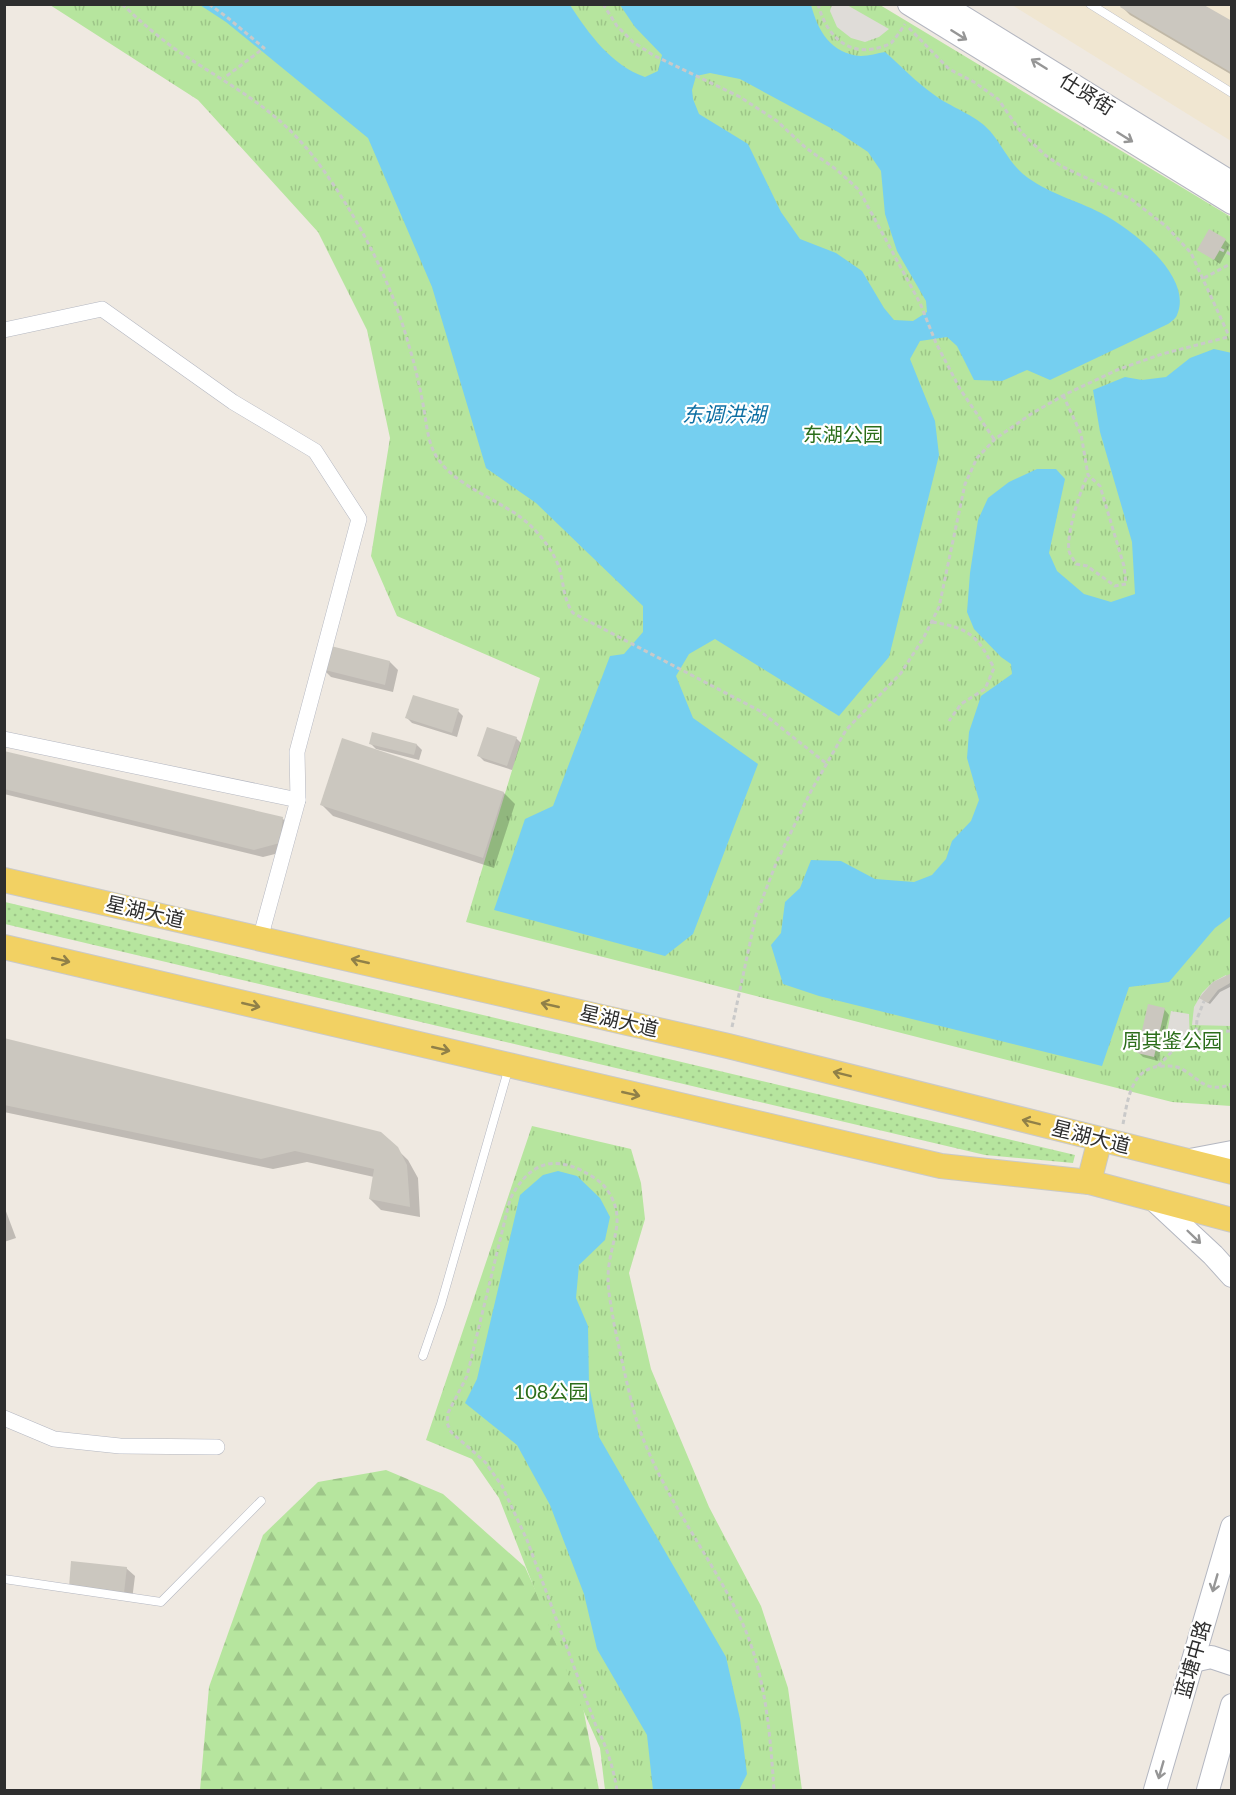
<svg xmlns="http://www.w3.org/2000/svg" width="1236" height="1795" font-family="Lato,'Noto Sans SC',sans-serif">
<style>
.education{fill:#f0e6d1}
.grass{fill:url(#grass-dots)}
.forest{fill:url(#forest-firs)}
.park{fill:url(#park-tufts)}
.plaza{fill:#dfdcd8}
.water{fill:#75cff0;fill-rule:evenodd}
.shadow{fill:#0003}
.building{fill:#cbc7bf}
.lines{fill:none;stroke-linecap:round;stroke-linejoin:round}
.lane-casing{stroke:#b4b7c1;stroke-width:9}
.street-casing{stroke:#b4b7c1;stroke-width:16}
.secondary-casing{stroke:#b4b7c1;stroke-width:24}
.primary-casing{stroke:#c9c9c9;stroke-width:26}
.path{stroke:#c9c9c9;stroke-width:3;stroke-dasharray:4.5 3;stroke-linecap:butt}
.lane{stroke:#fff;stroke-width:8}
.street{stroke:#fff;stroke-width:15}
.secondary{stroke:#fff;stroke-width:22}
.primary{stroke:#f2d163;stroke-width:24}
.oneway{stroke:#969696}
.oneway2{stroke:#908048}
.labels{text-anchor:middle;stroke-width:4.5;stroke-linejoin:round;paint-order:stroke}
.street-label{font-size:20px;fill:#2e2e2e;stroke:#fff}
.park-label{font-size:20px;fill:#2c6e1b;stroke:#fff}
.water-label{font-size:21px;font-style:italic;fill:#0d6fa3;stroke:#fff}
</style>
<defs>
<pattern id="grass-dots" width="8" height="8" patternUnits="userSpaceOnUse" patternTransform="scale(1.5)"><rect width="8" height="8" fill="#b6e59e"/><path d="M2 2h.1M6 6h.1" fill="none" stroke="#9dc588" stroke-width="1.8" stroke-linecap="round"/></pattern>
<pattern id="forest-firs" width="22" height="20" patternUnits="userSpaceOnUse" patternTransform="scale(1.5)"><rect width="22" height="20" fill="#b6e59e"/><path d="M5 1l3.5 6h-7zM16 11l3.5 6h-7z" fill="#9dc588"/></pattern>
<pattern id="park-tufts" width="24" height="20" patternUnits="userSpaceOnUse" patternTransform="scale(1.5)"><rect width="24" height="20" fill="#b6e59e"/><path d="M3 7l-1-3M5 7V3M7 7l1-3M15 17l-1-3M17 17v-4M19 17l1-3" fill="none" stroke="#9dc588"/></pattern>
</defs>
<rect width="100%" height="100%" fill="#efe9e1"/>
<polygon class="education" points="1012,5 1231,5 1231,141"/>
<polygon class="grass" points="5,902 1075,1155 1073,1163 985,1155 5,924"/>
<polygon class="forest" points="386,1470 443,1494 525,1567 579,1687 599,1790 200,1790 209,1687 263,1535 318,1482"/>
<g class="park">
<polygon points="50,5 880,5 1231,217 1231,1106 1172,1102 466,922 540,678 397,616 371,556 390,438 367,330 318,232 198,100"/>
<polygon points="532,1126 631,1149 641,1183 645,1219 629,1273 651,1369 709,1507 761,1606 788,1688 802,1790 605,1790 600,1748 572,1685 499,1498 472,1459 426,1440"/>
</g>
<g class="plaza">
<polygon points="832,5 847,5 889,29 879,37 865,42 851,38 837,27 830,11"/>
<polygon points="1226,975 1231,986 1231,1026 1192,1025 1194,1007 1202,993 1213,982"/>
<polygon points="1171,1011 1189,1014 1190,1047 1172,1052 1167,1033"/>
</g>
<g class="water">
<path d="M200,5H570C589,34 611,65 645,77L658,71L662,55L635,27L620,5H811C818,31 831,54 861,56C869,56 878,53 885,52C901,66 916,82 933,94C951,108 975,114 990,131C1002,145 1009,162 1023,174C1046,193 1076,200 1101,213C1130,228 1194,276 1177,315C1176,318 1171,322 1168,324L1050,380L1027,370L1002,381L974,380L957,346L947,337L920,341L910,359L935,421L939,455L889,657L839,716L715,639L689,654L676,676L693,718L758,764L693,934L665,956L494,910L525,819L553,806L610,656L624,654L643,632V606L536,503L486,468L432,287L368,138L226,22ZM710,73L740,79L838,132L868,152L881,171L885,214L897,251L926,301L927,312L913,321L894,320L884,308L862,271L836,253L800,239L781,212L748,144L699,114L693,99L692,90L696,76Z"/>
<polygon points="1214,349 1232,353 1231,916 1215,928 1169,982 1129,987 1102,1066 819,996 783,984 771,945 781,933 785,902 800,888 811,860 841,861 875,879 914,882 932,875 946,859 952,841 971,821 979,800 967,758 969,732 981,696 1012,674 1011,664 1001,657 974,629 967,612 970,573 978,520 988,498 1009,482 1037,469 1056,469 1065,479 1049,553 1057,571 1084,594 1111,602 1135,594 1132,542 1100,432 1093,390 1125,377 1142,380 1166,377 1190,358"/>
<polygon points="558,1171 577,1176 600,1198 610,1217 605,1240 579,1265 576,1298 588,1326 589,1385 599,1437 726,1657 740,1719 747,1774 739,1790 653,1790 647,1735 597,1649 584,1594 550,1505 517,1445 465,1403 477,1379 520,1195 543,1175"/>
</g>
<g class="shadow">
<polygon points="1123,4 1206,4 1205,7 1232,23 1232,75 1130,15 1122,7"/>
<polygon points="1225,240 1230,245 1220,264 1199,249"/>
<polygon points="390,662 398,670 393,692 331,677 323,669"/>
<polygon points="458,711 463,716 457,737 412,723 407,718"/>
<polygon points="516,738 521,743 512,770 484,761 479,756"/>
<polygon points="370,743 417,745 422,750 419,760 376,749"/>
<polygon points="4,753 283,819 291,827 287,851 263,857 4,794"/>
<polygon points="504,793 515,804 494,868 333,816 322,805"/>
<polygon points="1232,975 1232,986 1220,992 1210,1004 1203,1000"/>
<polygon points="1164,1009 1169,1015 1158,1061 1143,1057 1138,1052"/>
<polygon points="4,1040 380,1133 408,1160 418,1178 420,1217 381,1210 370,1199 374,1177 307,1162 273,1169 4,1112"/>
<polygon points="4,1206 16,1238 4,1242"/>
<polygon points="126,1568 135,1576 132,1600 78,1594 70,1586"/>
</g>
<g class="building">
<polygon points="1121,5 1204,5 1232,21 1232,73 1120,7"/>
<polygon points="1209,229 1226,239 1214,260 1197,250"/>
<polygon points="327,645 390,661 385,685 321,669"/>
<polygon points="413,695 459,709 452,733 405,718"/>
<polygon points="487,727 517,737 507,766 477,756"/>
<polygon points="372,732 417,744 414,755 369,744"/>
<polygon points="342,738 504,792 483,858 320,805"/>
<polygon points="4,751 283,817 280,843 254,850 4,789"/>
<polygon points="1232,973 1232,982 1218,990 1208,1003 1199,998 1213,982"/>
<polygon points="1148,1004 1165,1008 1154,1057 1137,1053"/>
<polygon points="4,1038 381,1132 398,1147 407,1165 410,1207 369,1199 374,1169 295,1151 261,1159 4,1105"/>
<polygon points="71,1561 127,1567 124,1593 69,1587"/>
</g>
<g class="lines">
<g class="lane-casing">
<g id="lane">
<polyline points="1090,4 1232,93"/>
<polyline points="423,1356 441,1304 509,1067"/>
<polyline points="4,1579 161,1602 261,1501"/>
</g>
</g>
<g class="street-casing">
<g id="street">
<polyline points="4,330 102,309 233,402 315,451 359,519 297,752 298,800"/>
<polyline points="4,739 298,800 260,939"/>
<polyline points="4,1418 54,1439 120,1446 217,1447"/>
</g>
</g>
<g class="secondary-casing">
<g id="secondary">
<polyline points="909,4 1232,203"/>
<polyline points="942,4 1232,183"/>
<polyline points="1190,1160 1232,1152"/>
<polyline points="1154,1200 1213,1255 1232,1276"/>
<polyline points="1193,1661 1211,1657 1232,1664"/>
<polyline points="1155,1790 1232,1527"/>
<polyline points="1208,1790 1232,1705"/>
</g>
</g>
<g class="primary-casing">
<g id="primary">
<polyline points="4,880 728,1046 1232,1172"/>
<polyline points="4,947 941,1166 1089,1182 1232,1220"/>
<polyline points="1089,1182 1100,1139"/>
</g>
</g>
<g class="path">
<path d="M122,4C140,21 158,37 178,51C231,87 276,107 316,160C357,215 391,280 409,346C415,365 419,384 423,404C426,419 427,438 434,452C451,487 503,499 531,526C542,537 553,551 559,567C564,583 563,599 573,613L760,711L827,764"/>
<polyline points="209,4 228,18 264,48 224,78"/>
<polyline points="603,4 617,26 633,42 653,55 740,97 777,121 806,148 837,170 859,190 920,303 936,343 960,389 994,439"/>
<path d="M818,4C825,31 843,54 873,49C879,48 886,46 891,43C896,38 901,30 905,24"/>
<polyline points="909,28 949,69 974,82 998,99 1021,132 1045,155 1061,166 1131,199 1167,227 1191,253 1229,336"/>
<polyline points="1220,249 1232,255"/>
<polyline points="1204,278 1232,263"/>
<path d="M1063,395L1081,434L1088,475L1100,486L1124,566L1126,584L1115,586L1087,566L1076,564C1074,560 1070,555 1069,551C1066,535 1080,490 1088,475"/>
<path d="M932,622C969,628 977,635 994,668L985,689L961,704L949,721"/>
<polyline points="732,1027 756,915 777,861 811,791 846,730 901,673 924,637 939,607 965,484 977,458 995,439 1031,414 1066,394 1117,370 1162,354 1232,336"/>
<polyline points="1196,1032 1197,1019 1204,1001"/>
<polyline points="1158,1066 1191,1032 1232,1031"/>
<path d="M1123,1124C1128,1099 1131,1066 1164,1066C1168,1066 1174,1066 1177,1067C1200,1076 1203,1095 1232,1084"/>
<path d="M617,1790C613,1767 607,1747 596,1726L527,1540L502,1486L485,1462L451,1432L447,1423L448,1413L467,1376L510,1199C527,1167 548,1154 583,1171C590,1175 600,1181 605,1187C627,1216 613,1235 609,1265C606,1285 611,1304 614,1324C620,1352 626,1380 633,1408C654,1486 708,1550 742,1622C766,1676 770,1733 774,1790"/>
</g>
<use href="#lane" class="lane"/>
<use href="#street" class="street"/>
<use href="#secondary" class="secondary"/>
<use href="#primary" class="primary"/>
</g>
<defs><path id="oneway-shaft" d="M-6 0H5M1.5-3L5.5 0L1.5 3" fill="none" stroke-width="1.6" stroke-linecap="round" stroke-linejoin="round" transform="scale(1.5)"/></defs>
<g class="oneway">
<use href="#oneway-shaft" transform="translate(959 35) rotate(32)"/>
<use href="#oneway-shaft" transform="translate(1039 64) rotate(-148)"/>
<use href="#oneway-shaft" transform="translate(1125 137) rotate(32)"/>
<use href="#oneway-shaft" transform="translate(1194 1237) rotate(44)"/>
<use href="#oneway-shaft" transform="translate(1215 1583) rotate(106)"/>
<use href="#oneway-shaft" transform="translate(1161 1770) rotate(106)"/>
</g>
<g class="oneway2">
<use href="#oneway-shaft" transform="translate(61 960) rotate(13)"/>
<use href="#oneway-shaft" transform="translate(360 961) rotate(-167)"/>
<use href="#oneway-shaft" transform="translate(251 1005) rotate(13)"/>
<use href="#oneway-shaft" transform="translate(550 1005) rotate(-167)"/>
<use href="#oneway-shaft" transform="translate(441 1049) rotate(13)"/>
<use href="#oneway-shaft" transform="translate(842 1074) rotate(-166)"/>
<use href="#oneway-shaft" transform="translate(631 1094) rotate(13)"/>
<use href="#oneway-shaft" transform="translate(1031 1122) rotate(-166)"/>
</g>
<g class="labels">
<g class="street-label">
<text transform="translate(1087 94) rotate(32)" y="7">仕贤街</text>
<text transform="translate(145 912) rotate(13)" y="7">星湖大道</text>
<text transform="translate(619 1021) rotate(13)" y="7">星湖大道</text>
<text transform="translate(1091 1137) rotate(14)" y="7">星湖大道</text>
<text transform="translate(1193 1659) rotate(-74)" y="7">蓝塘中路</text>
</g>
<g class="park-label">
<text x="843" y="442">东湖公园</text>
<text x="1172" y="1048">周其鉴公园</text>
<text x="551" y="1399">108公园</text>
</g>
<g class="water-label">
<text x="724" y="422">东调洪湖</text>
</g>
</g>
<rect width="1236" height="1795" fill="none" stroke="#2e2e2e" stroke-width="12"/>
</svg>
